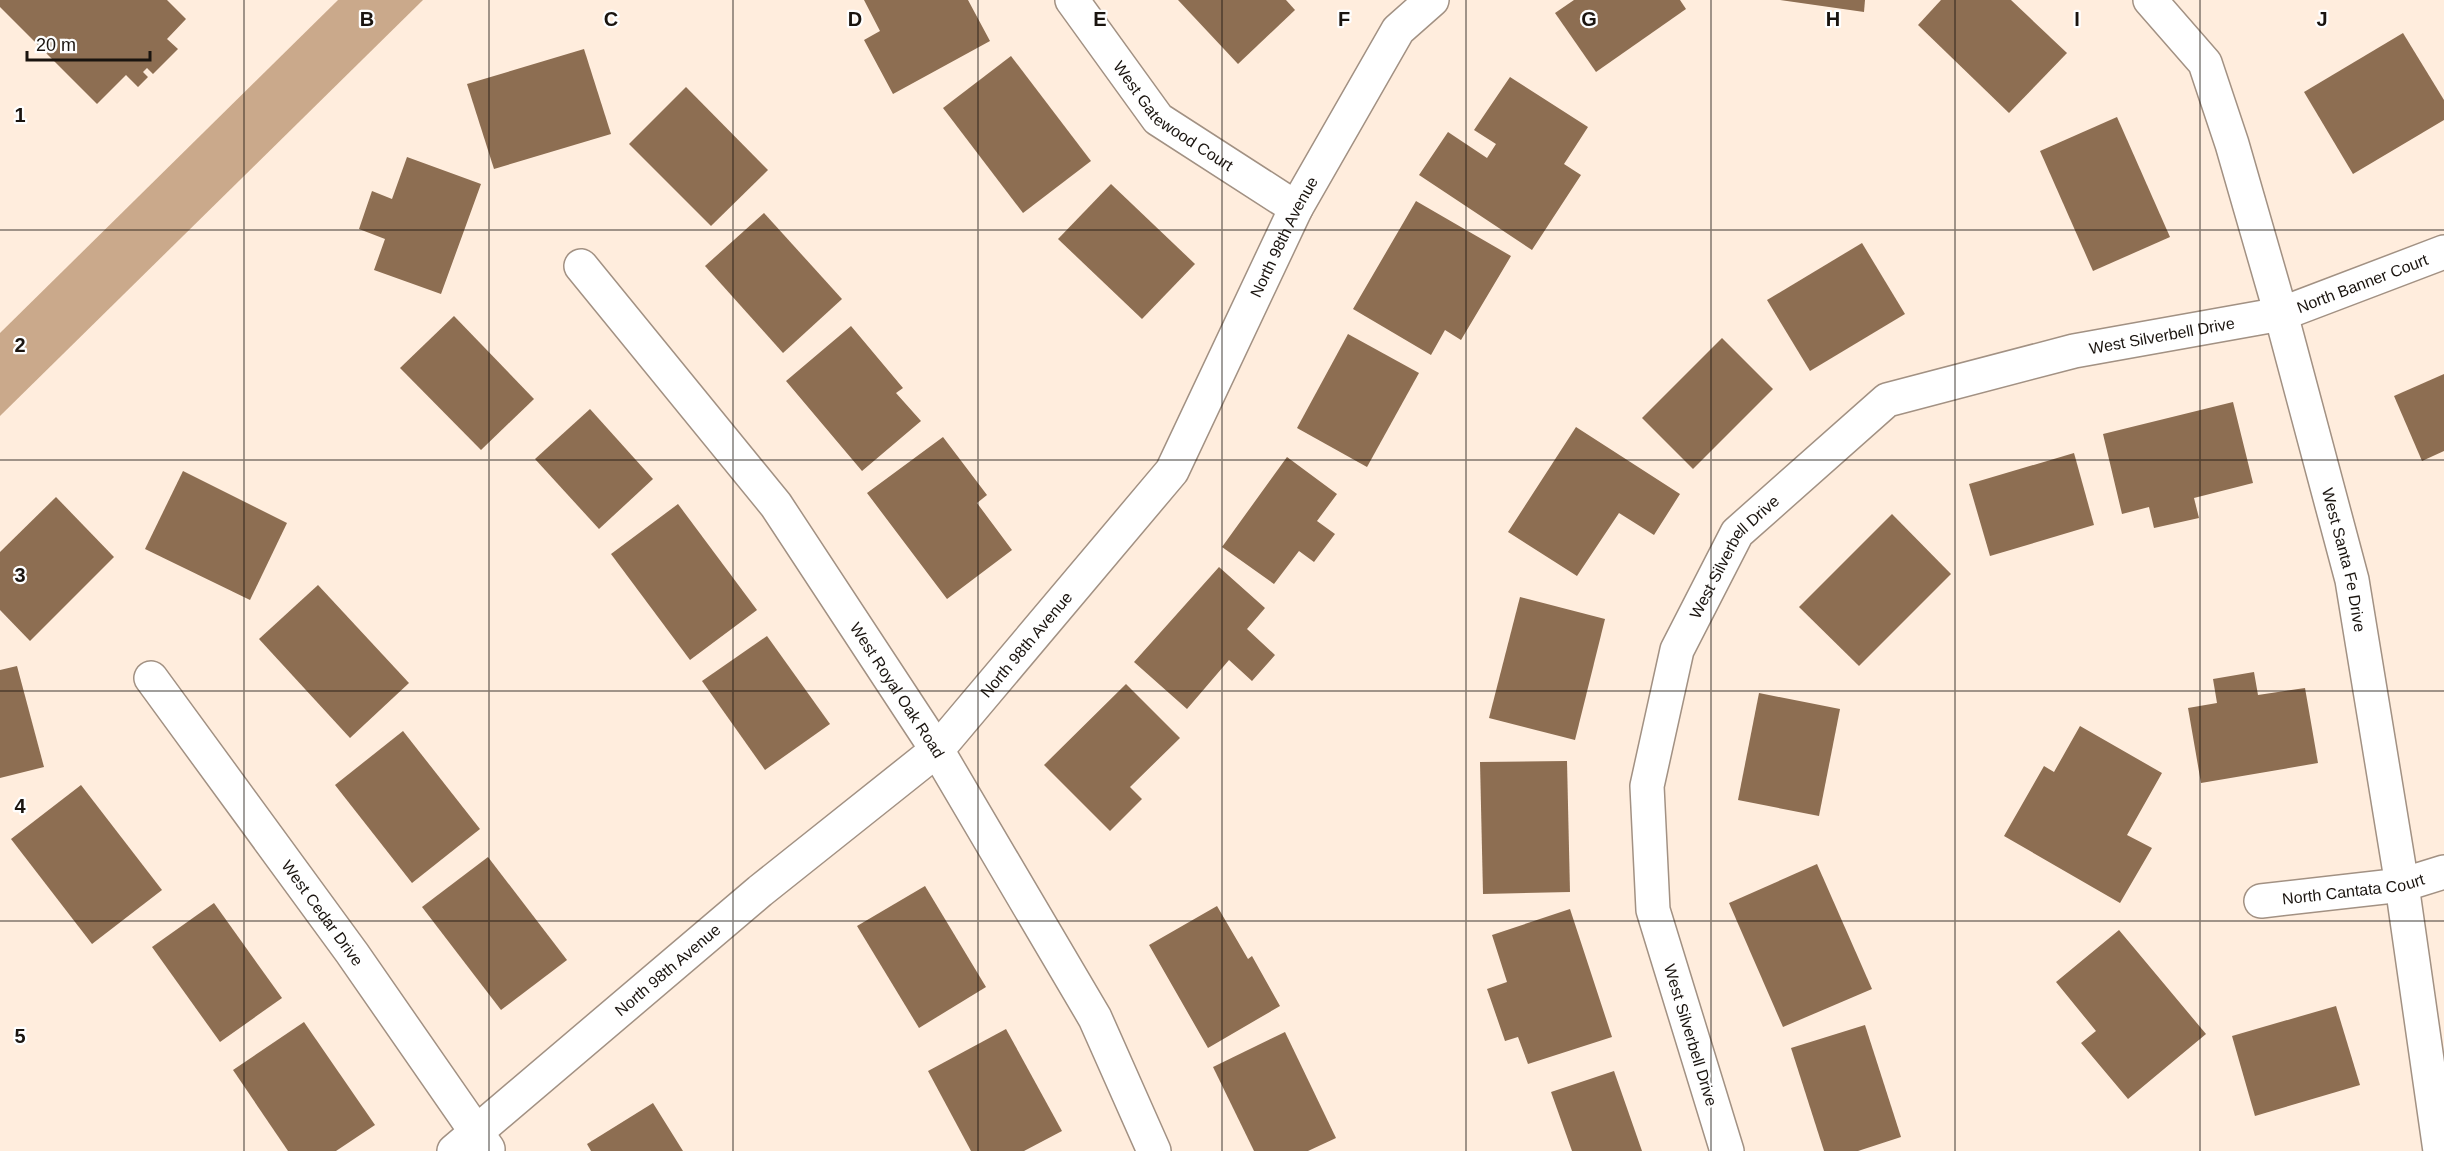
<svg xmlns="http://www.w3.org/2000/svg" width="2444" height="1151" font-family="Arial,sans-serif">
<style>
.water{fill:#caa98b}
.building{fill:#8d6e52}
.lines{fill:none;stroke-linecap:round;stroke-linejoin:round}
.minor-casing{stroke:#a29183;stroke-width:36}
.minor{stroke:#fff;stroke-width:33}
.grid{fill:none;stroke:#1a140f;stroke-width:1.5;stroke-opacity:0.55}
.labels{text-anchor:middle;stroke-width:4.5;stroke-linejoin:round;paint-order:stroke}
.street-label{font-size:16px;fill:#1a140f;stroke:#fefefe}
.grid-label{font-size:20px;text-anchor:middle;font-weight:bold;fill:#1a140f;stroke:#fefefe;stroke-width:4.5;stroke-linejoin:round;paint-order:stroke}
</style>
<rect width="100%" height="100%" fill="#ffeddd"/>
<polygon class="water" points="338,0 423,0 0,416 0,333"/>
<g class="building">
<polygon points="0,0 167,0 186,19 167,39 178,49 153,74 147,68 143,72 148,77 138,87 126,75 97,104 0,7"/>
<polygon points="864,0 968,0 990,41 893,94 864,40 880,31"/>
<polygon points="1178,0 1286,0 1295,10 1238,64"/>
<polygon points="1574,0 1680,0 1686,9 1596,72 1555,13"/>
<polygon points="1780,0 1865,0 1864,12"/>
<polygon points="1941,0 2011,0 2067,53 2009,113 1918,25"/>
<polygon points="2403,33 2444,100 2444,120 2353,174 2304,92"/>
<polygon points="584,49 611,134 494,169 467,84"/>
<polygon points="1011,56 1091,161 1023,213 943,108"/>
<polygon points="1510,77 1588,127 1564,164 1581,175 1532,250 1419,175 1448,132 1487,158 1496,144 1474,130"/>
<polygon points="686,87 768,170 711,226 629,144"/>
<polygon points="2117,117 2170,237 2093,271 2040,151"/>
<polygon points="407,157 481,184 441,294 374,270 385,239 359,229 372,191 392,199"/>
<polygon points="1111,184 1195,264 1142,319 1058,239"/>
<polygon points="1416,201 1511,256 1461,340 1445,330 1431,355 1353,309"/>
<polygon points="764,213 842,299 783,353 705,266"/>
<polygon points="1862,243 1905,314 1810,371 1767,300"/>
<polygon points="454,316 534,399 481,450 400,368"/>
<polygon points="851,326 903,388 896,393 921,421 862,471 786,381"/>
<polygon points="1348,334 1419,373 1367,467 1297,428"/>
<polygon points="1722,338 1773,389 1693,469 1642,418"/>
<polygon points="2444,374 2444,451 2422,461 2394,396"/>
<polygon points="2233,402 2253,483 2194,498 2199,518 2154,528 2149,507 2122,514 2103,434"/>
<polygon points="590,409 653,479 599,529 535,459"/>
<polygon points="1576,427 1680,494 1654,535 1619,513 1577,576 1508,532"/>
<polygon points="943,437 987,495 977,503 1012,550 947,599 867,493"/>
<polygon points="2074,453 2094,525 1990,556 1969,484"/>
<polygon points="1287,457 1337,494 1317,521 1335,534 1314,562 1299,551 1274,584 1222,547"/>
<polygon points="183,471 287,523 250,600 145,549"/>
<polygon points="56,497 114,557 30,641 0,610 0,552"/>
<polygon points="678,504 757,610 690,660 611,554"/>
<polygon points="1892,514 1951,574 1859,666 1799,607"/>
<polygon points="1219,567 1265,608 1247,629 1275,655 1252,681 1229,660 1187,709 1134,662"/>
<polygon points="318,585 409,683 350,738 259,639"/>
<polygon points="1520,597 1605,619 1575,740 1489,718"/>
<polygon points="767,636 830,724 765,770 702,681"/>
<polygon points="17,666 44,767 0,778 0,670"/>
<polygon points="2254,672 2258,695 2305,688 2318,763 2201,783 2188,708 2217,703 2213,679"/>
<polygon points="1126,684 1180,738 1130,787 1142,799 1110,831 1044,765"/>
<polygon points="1759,693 1840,709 1819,816 1738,800"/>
<polygon points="2080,726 2162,773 2127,835 2152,848 2120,903 2004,836 2044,766 2054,772"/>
<polygon points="403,731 480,829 412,883 335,785"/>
<polygon points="1567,761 1570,892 1483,894 1480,762"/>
<polygon points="81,785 162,890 92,944 11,839"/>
<polygon points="488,857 567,960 501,1010 422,907"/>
<polygon points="1817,864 1872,989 1783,1027 1729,903"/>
<polygon points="925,886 986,987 919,1028 857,926"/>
<polygon points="214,903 282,998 220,1042 152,947"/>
<polygon points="1217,906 1248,959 1252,956 1280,1006 1208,1048 1149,945"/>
<polygon points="1570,909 1612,1037 1528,1064 1518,1037 1505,1041 1487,989 1507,982 1492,935"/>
<polygon points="2119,930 2206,1034 2128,1099 2081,1043 2096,1031 2056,982"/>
<polygon points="2336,1006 2360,1085 2255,1116 2232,1036"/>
<polygon points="304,1022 375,1125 336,1151 288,1151 233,1070"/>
<polygon points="1865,1025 1901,1137 1858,1151 1824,1151 1791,1048"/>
<polygon points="1006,1029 1062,1131 1024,1151 971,1151 928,1071"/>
<polygon points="1285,1032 1336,1138 1308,1151 1254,1151 1213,1067"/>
<polygon points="1614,1071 1642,1151 1572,1151 1551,1092"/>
<polygon points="653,1103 683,1151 591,1151 587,1144"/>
</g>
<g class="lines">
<g class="minor-casing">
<g id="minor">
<path id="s1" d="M1072,0L1158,119L1296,208"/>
<path id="s2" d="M2150,0L2205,63L2232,144L2281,314L2352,580L2402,885L2440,1151"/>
<path id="s3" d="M581,266L776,505L937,750L1095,1018L1154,1151"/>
<path id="s4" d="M151,678L352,953L488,1149"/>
<path id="s5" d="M2261,901L2402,885L2444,872"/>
<path id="s6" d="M454,1151L760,891L937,750L1172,471L1296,208L1398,30L1432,0"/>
<path id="s7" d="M1727,1151L1653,910L1647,786L1677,650L1737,533L1887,400L2074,351L2281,314L2444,252"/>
</g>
</g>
<use href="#minor" class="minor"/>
</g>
<path class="grid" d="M244,0V1151M489,0V1151M733,0V1151M978,0V1151M1222,0V1151M1466,0V1151M1711,0V1151M1955,0V1151M2200,0V1151M0,230H2444M0,460H2444M0,691H2444M0,921H2444"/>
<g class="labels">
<g class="street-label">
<text dy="6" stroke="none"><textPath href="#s1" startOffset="156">West Gatewood Court</textPath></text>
<text dy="6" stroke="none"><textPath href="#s6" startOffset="1252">North 98th Avenue</textPath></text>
<text dy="6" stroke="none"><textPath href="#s7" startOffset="1338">North Banner Court</textPath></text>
<text dy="6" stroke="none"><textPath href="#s7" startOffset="1130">West Silverbell Drive</textPath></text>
<text dy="6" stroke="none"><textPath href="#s7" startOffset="626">West Silverbell Drive</textPath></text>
<text dy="6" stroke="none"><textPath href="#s2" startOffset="600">West Santa Fe Drive</textPath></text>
<text dy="6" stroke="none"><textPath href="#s6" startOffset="766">North 98th Avenue</textPath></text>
<text dy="6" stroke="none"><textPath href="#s3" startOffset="530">West Royal Oak Road</textPath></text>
<text dy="6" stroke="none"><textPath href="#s5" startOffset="93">North Cantata Court</textPath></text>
<text dy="6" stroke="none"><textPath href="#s4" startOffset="291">West Cedar Drive</textPath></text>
<text dy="6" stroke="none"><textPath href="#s6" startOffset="280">North 98th Avenue</textPath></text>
<text transform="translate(1691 1035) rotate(73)" y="6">West Silverbell Drive</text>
</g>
</g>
<g class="grid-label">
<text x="367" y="26">B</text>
<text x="611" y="26">C</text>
<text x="855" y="26">D</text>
<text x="1100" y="26">E</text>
<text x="1344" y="26">F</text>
<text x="1589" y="26">G</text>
<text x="1833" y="26">H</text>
<text x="2077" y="26">I</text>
<text x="2322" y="26">J</text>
<text x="20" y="122">1</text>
<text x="20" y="352">2</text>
<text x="20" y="582">3</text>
<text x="20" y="813">4</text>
<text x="20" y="1043">5</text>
</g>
<path d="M27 51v9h123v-9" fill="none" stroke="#1a140f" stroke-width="3"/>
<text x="36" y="51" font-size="18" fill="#1a140f" stroke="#fefefe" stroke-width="4.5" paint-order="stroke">20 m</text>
</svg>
